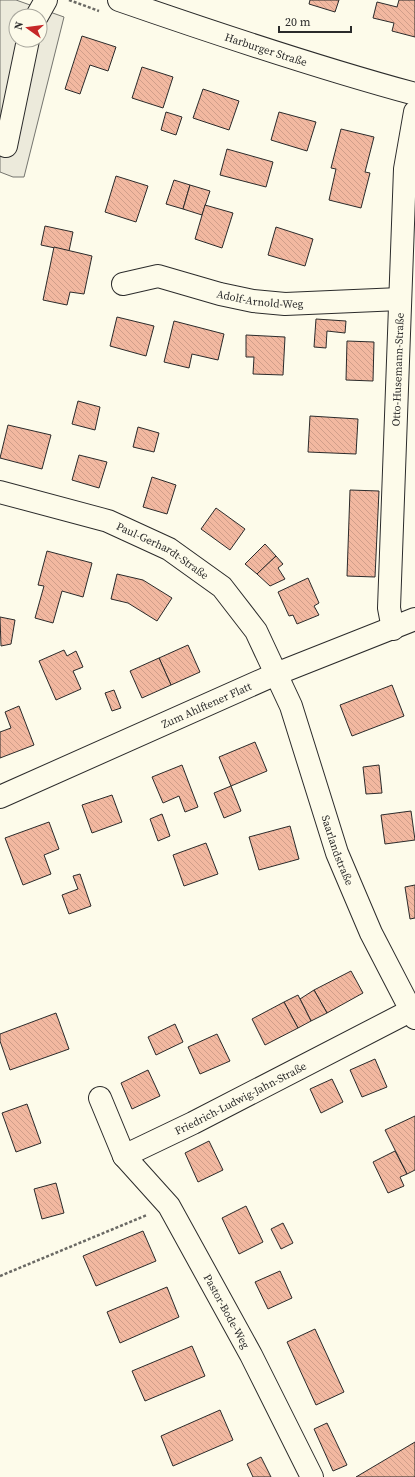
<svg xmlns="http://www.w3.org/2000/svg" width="415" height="1477" font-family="'Source Serif 4',serif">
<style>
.parking{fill:#eceadb;stroke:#74746e;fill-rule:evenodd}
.building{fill:url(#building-back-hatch);stroke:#2b2b2b}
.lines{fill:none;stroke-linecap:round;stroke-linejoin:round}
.minor-casing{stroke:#2b2b2b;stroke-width:24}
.major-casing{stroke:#2b2b2b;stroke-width:24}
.path{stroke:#6a6964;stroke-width:2.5;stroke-dasharray:3 2;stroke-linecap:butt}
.minor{stroke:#fdfbea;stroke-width:22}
.major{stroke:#fdfbea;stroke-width:22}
.labels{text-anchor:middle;stroke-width:3;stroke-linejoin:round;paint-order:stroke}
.street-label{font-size:11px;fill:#2b2b2b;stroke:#fdfbea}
</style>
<defs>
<pattern id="building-back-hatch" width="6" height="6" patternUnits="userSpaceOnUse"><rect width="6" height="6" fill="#f2b8a0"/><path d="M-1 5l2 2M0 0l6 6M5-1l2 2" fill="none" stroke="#d09e8a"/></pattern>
</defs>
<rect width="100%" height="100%" fill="#fdfbea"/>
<path class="parking" d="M0,0H16L64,17L24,177H13L0,172ZM16,16H40V40H16Z"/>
<g class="building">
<polygon points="310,0 339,0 335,12 309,4"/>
<polygon points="399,0 415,0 415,37 392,31 394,23 373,18 377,2 397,7"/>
<polygon points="82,36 116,47 108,71 90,65 80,94 65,89"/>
<polygon points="142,67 173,77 163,108 132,98"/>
<polygon points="203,89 239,101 229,130 193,118"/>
<polygon points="166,112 182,117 176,135 161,130"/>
<polygon points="279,112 316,122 307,151 271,140"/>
<polygon points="341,129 374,137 365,172 370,173 361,208 329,200 336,169 331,168"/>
<polygon points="227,149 273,162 266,187 220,175"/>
<polygon points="116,176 148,186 136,222 105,212"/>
<polygon points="174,180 190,185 183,209 166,204"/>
<polygon points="190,185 210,191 202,215 183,209"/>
<polygon points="205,205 233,213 222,248 195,239"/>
<polygon points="45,226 73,232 69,251 41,245"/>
<polygon points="276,227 313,239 305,266 268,255"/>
<polygon points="54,247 92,256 84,294 70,292 67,305 43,300"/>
<polygon points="117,317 154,326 146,356 110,346"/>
<polygon points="316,319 346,321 345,333 327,331 326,348 314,347"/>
<polygon points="174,321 224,334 218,360 192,354 189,368 164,362"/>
<polygon points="246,335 285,337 283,375 253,374 254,357 246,357"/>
<polygon points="347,341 374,342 373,381 346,380"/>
<polygon points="78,401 100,407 95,430 72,424"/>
<polygon points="310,416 358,419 356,454 308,452"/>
<polygon points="8,425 51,435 42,469 0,458"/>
<polygon points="138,427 159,433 154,452 133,447"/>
<polygon points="79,455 107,462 99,488 72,480"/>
<polygon points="152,477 176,485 167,514 143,507"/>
<polygon points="350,490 379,491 375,577 347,576"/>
<polygon points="216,508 245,529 230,550 201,529"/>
<polygon points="265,544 276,556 257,574 245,564"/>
<polygon points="47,551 92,563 83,597 62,591 53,623 35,618 44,586 38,585"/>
<polygon points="276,556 283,564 278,568 285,579 270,586 257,574"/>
<polygon points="117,574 143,580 172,598 157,621 128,603 111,599"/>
<polygon points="308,578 319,603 314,606 319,615 297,624 293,615 289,616 278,592"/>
<polygon points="0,617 15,620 11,644 1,646"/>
<polygon points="188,645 200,672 171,685 159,658"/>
<polygon points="64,650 67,656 76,651 83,667 73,671 81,689 56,700 39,661"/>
<polygon points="159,658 171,685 142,698 130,671"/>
<polygon points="392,685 404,716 352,736 340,705"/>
<polygon points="114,690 121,708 112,711 105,693"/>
<polygon points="19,706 34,745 0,758 0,732 11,728 5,712"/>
<polygon points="255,742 267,771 231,786 219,757"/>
<polygon points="182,765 198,807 185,812 179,796 163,803 152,777"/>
<polygon points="379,765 382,793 366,794 363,767"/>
<polygon points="231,786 241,811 224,818 214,793"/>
<polygon points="112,795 122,822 92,833 82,805"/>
<polygon points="411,811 415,840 385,844 381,815"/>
<polygon points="162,814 170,836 158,841 150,819"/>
<polygon points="49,822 59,849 44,855 51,874 23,885 5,838"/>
<polygon points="290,826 299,859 259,870 249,837"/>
<polygon points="206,843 218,874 184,886 173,855"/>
<polygon points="80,874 91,906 69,914 62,895 78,889 73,876"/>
<polygon points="415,885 415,918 410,919 405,887"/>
<polygon points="351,971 363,993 327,1013 314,990"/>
<polygon points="314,990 327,1013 311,1021 300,999"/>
<polygon points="298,995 311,1021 298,1028 284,1002"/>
<polygon points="284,1002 298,1028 265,1045 252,1019"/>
<polygon points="56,1013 69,1049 10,1070 0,1041 0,1034"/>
<polygon points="175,1024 183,1042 156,1055 148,1037"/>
<polygon points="217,1034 230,1061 200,1074 188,1047"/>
<polygon points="375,1059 387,1087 362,1097 350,1070"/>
<polygon points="148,1070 160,1096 132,1109 121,1083"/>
<polygon points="332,1079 343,1102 321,1113 310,1089"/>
<polygon points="27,1104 41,1143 16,1152 2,1113"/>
<polygon points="415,1116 415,1170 407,1174 385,1130"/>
<polygon points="209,1141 223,1170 198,1182 185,1153"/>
<polygon points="395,1151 407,1174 400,1177 404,1186 388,1193 373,1162"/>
<polygon points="56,1183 64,1213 42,1219 34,1189"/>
<polygon points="246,1206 263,1242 239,1254 222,1218"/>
<polygon points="283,1223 293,1243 281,1249 271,1229"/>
<polygon points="143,1231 156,1261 96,1286 83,1256"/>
<polygon points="280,1271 292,1298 268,1309 255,1282"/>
<polygon points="167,1287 179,1317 120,1343 107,1312"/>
<polygon points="315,1329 344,1392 316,1405 287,1342"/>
<polygon points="192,1346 205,1376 145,1401 132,1371"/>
<polygon points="220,1410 233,1440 173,1466 161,1436"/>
<polygon points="327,1423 347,1465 333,1471 314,1429"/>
<polygon points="415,1442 415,1477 356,1477 383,1461"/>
<polygon points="261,1457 271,1477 253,1477 247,1464"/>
</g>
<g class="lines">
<g class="minor-casing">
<g id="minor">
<polyline points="37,16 46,0"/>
<polyline points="0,144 6,146 28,40"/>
<path id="s1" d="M123,284L158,276L220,294L253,301L285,304L400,299"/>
<path id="s2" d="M0,492L108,521L169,549L222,587L256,631L291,706L337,853L371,933L415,1018"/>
<path id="s3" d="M393,629L389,608L405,169L415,112"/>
<path id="s4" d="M0,797L276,674L415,619"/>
<path id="s5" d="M100,1098L124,1156L169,1206L251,1355L312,1477"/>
<path id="s6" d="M124,1156L193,1123L410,1011"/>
</g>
</g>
<g class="major-casing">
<g id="major">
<path id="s7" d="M119,0C217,34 315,67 415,94"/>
</g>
</g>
<g class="path">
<polyline points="69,0 99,11"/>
<polyline points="0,1276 147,1215"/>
</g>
<use href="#minor" class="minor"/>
<use href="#major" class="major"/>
</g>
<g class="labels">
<g class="street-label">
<text dy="4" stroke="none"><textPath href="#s7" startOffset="155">Harburger Straße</textPath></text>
<text dy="4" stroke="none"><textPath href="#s1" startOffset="141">Adolf-Arnold-Weg</textPath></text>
<text dy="4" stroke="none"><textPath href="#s3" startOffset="260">Otto-Husemann-Straße</textPath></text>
<text dy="4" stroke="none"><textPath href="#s2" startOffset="174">Paul-Gerhardt-Straße</textPath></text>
<text dy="4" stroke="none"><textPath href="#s4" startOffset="226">Zum Ahlftener Flatt</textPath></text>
<text dy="4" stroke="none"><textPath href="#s2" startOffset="534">Saarlandstraße</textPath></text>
<text dy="4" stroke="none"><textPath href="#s6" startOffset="130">Friedrich-Ludwig-Jahn-Straße</textPath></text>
<text dy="4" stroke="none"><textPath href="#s5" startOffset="250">Pastor-Bode-Weg</textPath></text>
</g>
</g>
<g transform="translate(28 28) rotate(284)"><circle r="19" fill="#fdfbea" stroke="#a9a89e"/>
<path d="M0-3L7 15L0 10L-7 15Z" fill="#c62828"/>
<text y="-6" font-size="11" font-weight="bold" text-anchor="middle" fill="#2b2b2b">N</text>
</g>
<path d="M279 26v6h72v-6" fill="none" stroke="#2b2b2b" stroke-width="2"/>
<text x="285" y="26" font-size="12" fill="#2b2b2b" stroke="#fdfbea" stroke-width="3" paint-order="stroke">20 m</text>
</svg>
